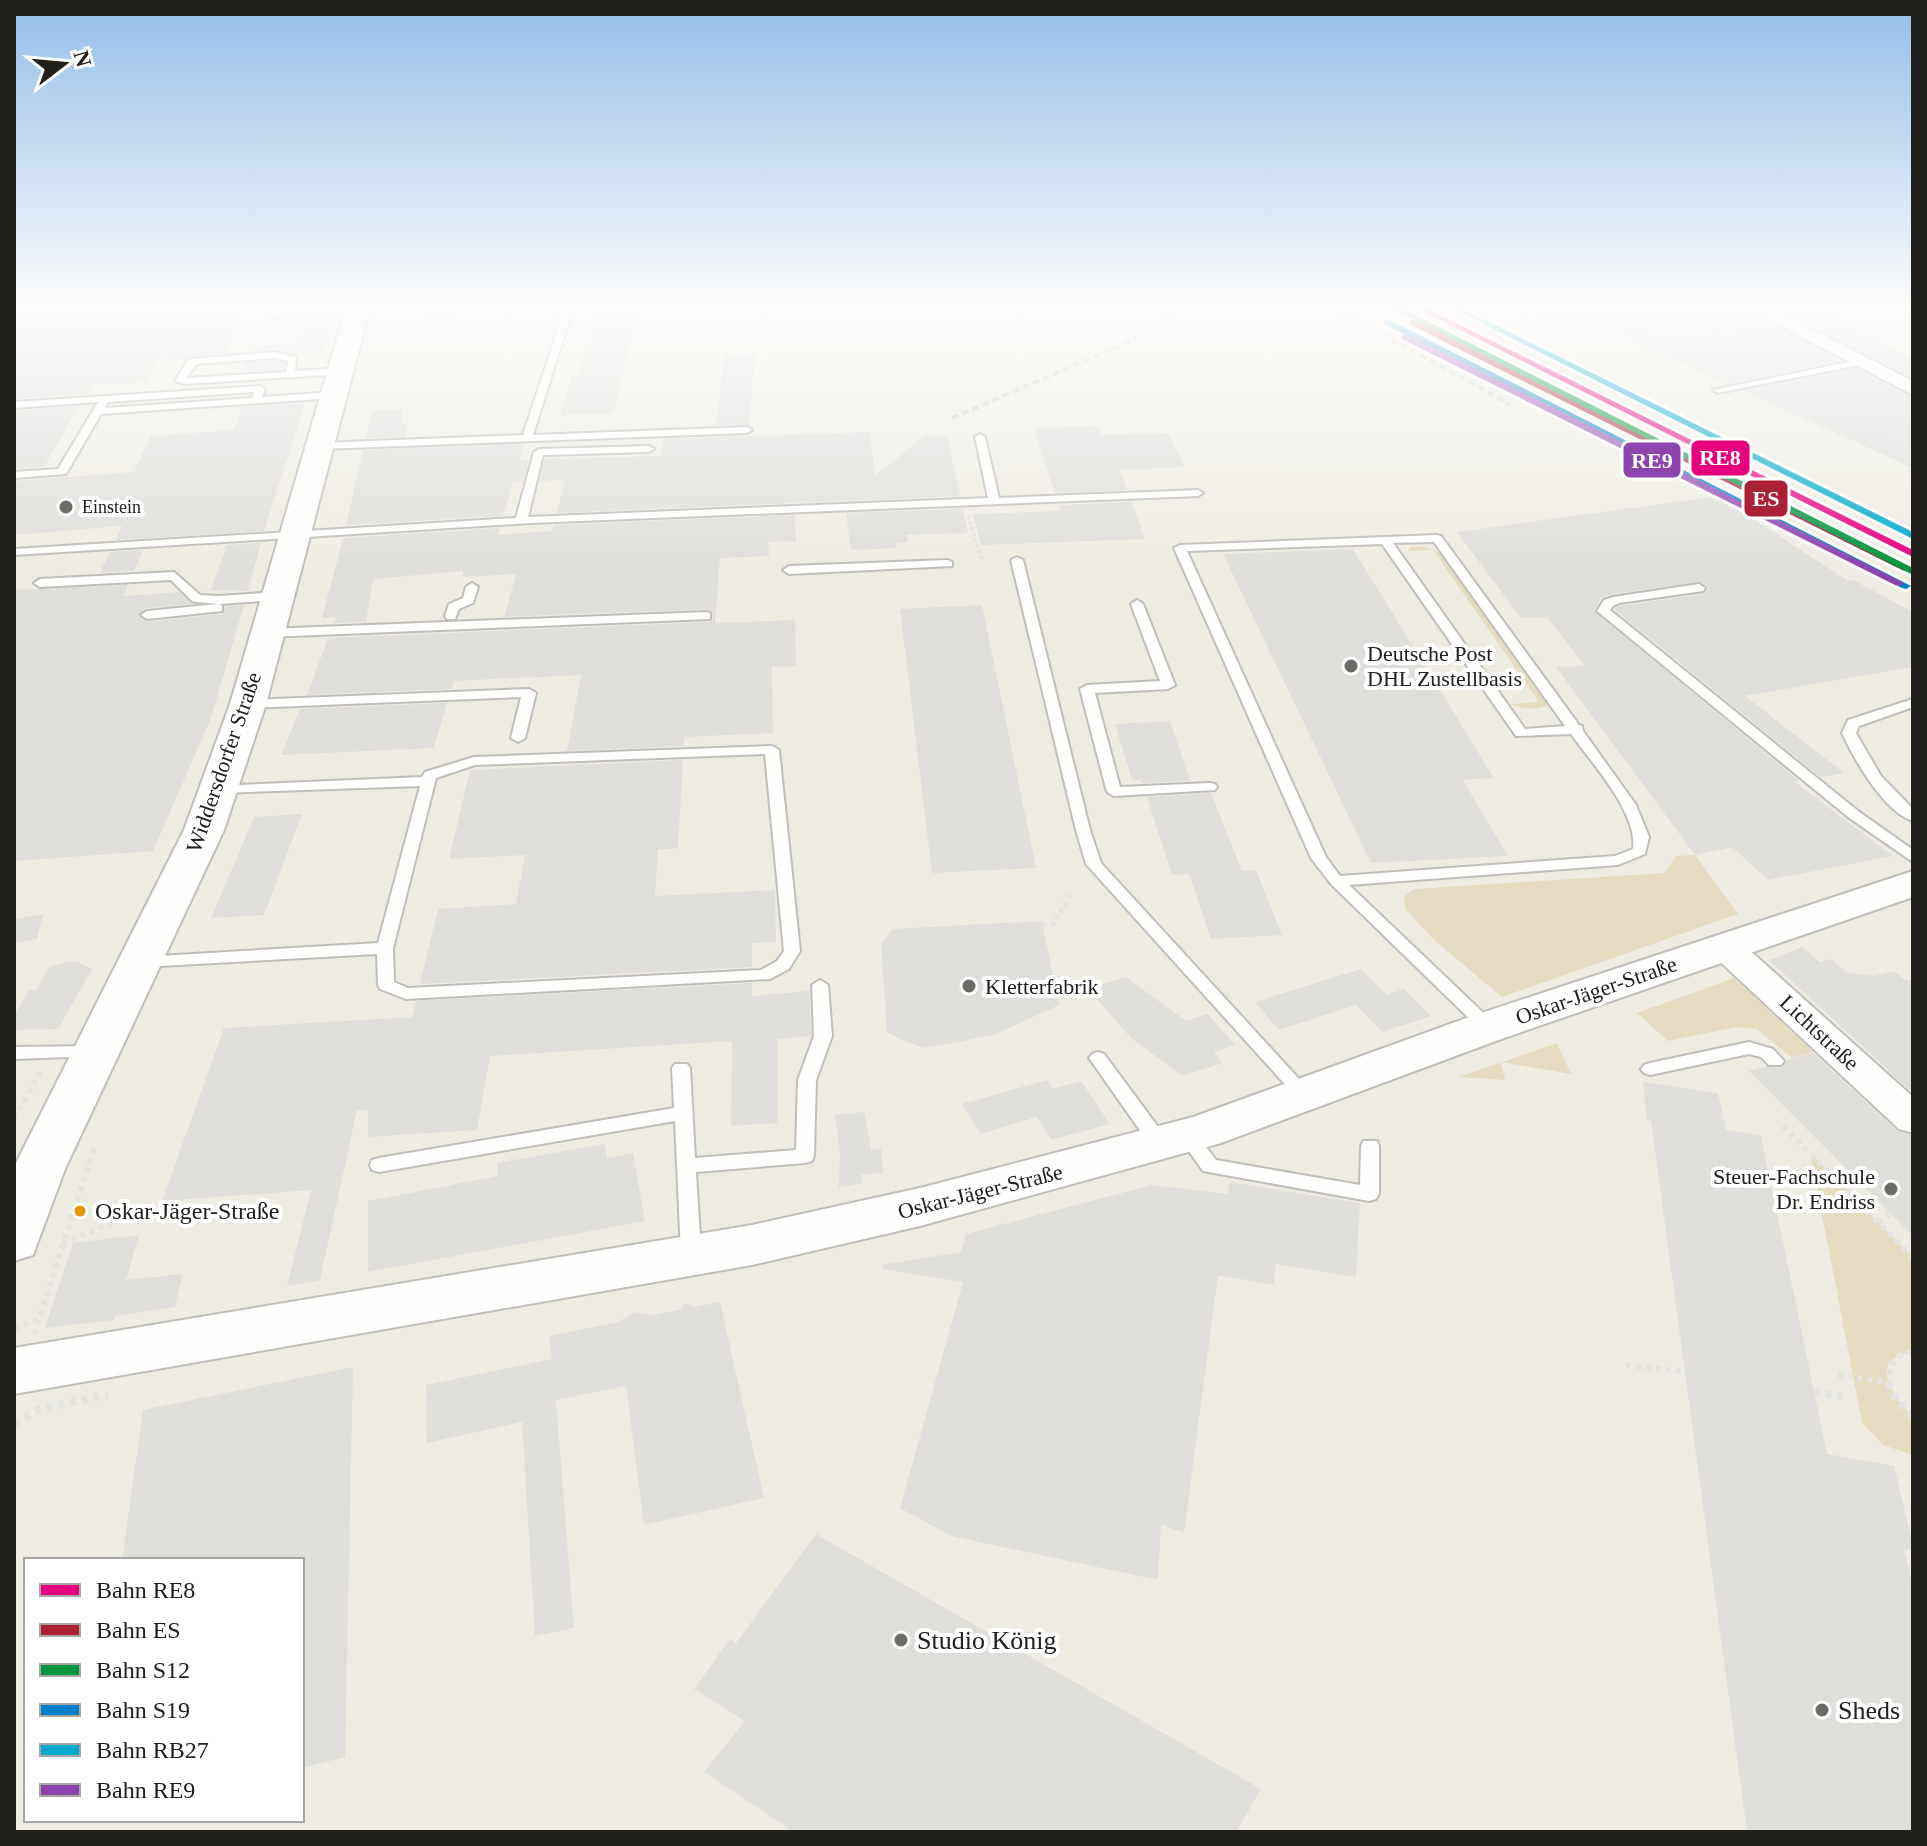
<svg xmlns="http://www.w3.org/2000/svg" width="1927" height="1846" font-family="Georgia,serif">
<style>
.built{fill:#eeece2;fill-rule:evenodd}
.green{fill:#e5dbc0}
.building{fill:#e0dedb}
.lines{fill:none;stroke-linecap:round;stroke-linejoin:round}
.service-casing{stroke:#c0bebb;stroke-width:4}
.minor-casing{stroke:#c0bebb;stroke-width:4}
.tertiary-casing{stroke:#c0bebb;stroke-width:4}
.secondary-casing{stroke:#c0bebb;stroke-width:4}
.path-far4{stroke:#e3e3e1;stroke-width:3;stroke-dasharray:2 2;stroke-linecap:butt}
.path-far3{stroke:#e3e3e1;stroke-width:4;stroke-dasharray:3 3;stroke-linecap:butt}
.path-far2{stroke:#e3e3e1;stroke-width:5;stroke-dasharray:4 4;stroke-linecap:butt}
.path-far1{stroke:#e3e3e1;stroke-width:6;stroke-dasharray:5 5;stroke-linecap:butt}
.path{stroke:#e3e3e1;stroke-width:8;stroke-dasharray:6 6;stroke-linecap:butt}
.service{fill:#fefefd;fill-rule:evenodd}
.minor{fill:#fefefd;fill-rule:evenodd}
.tertiary{fill:#fefefd;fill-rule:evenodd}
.secondary{fill:#fefefd;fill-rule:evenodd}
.rail-far1{stroke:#cfcfce;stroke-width:4;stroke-dasharray:7 4;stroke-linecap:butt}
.rail{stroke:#cfcfce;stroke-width:5;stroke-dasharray:9 5;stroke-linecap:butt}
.rail-1-casing{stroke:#fff;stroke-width:6}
.rail-2-casing{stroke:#fff;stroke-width:6}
.rail-3-casing{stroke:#fff;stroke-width:6}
.rail-4-casing{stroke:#fff;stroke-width:6}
.rail-5-casing{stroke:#fff;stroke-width:6}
.rail-6-casing{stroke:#fff;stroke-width:6}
.rail-1{fill:#e5007d;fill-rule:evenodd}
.rail-2{fill:#aa2135;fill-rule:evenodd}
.rail-3{fill:#009640;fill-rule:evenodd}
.rail-4{fill:#0080c8;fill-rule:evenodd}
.rail-5{fill:#00a9ce;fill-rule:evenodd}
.rail-6{fill:#8e44ad;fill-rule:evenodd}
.poi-dot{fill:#6d6b68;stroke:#fff;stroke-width:3}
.bus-dot{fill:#e29903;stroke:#fff;stroke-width:3}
.labels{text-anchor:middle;stroke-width:8;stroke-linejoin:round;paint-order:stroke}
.far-poi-label{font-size:18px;fill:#21201d;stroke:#fff;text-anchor:start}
.poi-label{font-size:22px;fill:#21201d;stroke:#fff;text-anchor:start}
.street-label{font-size:22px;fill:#21201d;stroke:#fff}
.near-bus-label{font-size:24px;fill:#21201d;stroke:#fff;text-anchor:start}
.near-poi-label{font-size:26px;fill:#21201d;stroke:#fff;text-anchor:start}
.line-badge{stroke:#fff;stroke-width:3}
.badge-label{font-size:22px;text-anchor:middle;font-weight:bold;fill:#fff}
</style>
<rect width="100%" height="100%" fill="#f9f7f3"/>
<path class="built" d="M14,308H1913V1832H14ZM26,1560H302V1820H26Z"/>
<g class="green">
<path d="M1423,546L1444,554L1550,704C1541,710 1521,710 1511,704L1539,702L1433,550L1408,551L1410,547Z"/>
<polygon points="1695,855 1738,914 1502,997 1435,941 1405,909 1404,897 1414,889 1664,873 1676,856"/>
<polygon points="1734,978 1813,1052 1792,1058 1756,1029 1736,1027 1668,1041 1637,1013"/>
<polygon points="1557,1043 1571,1074 1501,1062 1505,1080 1459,1077"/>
<path d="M1810,1152L1913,1258V1352C1865,1358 1894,1398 1913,1418V1455L1883,1445L1862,1423Z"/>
</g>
<g class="building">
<polygon points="14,308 226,308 230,324 239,323 226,353 177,360 159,357 146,382 92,385 86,394 14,399"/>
<polygon points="596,308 641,308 633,339 630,339 614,413 560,415 571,376 579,376"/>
<polygon points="1713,308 1743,308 1840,360 1728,384 1584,320"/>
<polygon points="1777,308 1820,308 1913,358 1913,378"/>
<polygon points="334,317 323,351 297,354 276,349 250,351 252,346 297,343 304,319"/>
<polygon points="755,354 749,425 716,425 724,355"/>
<polygon points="275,361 285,363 283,369 242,372 245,363"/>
<polygon points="1856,369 1913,398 1913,468 1743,391"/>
<polygon points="305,403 264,531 116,540 122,526 14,535 14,481 134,472 151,436 234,430 242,407"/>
<polygon points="79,406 44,467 14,469 14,411"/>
<polygon points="403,409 401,423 407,423 405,437 365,438 373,411"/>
<polygon points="1098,426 1102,435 1168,433 1185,467 1120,470 1127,490 1055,493 1034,428"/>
<polygon points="870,432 875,476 924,436 947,435 960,496 557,513 565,480 540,481 545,459 661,456 663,439"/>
<polygon points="524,444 519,460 529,460 523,481 513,482 503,516 346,525 363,450"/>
<polygon points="1719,496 1848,581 1853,580 1913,612 1913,667 1745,696 1844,773 1821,777 1614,609 1620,606 1703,594 1708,587 1701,582 1612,594 1601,598 1594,611 1799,781 1795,782 1893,856 1768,880 1732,847 1695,855 1556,667 1585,666 1547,617 1521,618 1457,532"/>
<polygon points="1132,502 1145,539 981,545 973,514 1061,511 1059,505"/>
<polygon points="963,509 968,533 907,535 908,542 896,543 896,548 851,550 846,513"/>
<polygon points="795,515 796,541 768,542 769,556 720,558 715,623 795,620 796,666 772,667 773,733 684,737 684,746 567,751 581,675 454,681 451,689 307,695 328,638 710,622 713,619 712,611 706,609 504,617 516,574 463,577 463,571 373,579 366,622 334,623 336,617 322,618 343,538 500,528 498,535 552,531 554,525"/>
<polygon points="261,543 248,591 199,590 211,589 227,545"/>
<polygon points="1353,549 1494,778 1463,780 1508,856 1371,863 1223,554"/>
<polygon points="143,550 134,571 100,573 110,552"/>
<polygon points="128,585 124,596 179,592 191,604 145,608 138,616 147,622 222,614 225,607 244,605 211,718 153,851 14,861 14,590"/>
<polygon points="982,605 1036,868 932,873 900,609"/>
<polygon points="447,703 434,748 281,755 300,709"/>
<polygon points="1170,721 1190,781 1142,783 1141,780 1132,780 1115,724"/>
<polygon points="683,760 678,848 658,850 655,896 775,890 776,942 752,943 752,967 420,984 438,909 516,904 525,855 449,859 470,770"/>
<polygon points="1211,793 1242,871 1256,870 1282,935 1211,939 1189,874 1172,875 1147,797"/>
<polygon points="302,814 264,915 211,918 254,817"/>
<polygon points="43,914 37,939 14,943 14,919"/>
<polygon points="1042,921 1059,1005 994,1035 925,1048 901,1040 887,1032 881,944 892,929"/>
<polygon points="1802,947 1820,962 1831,959 1846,972 1874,976 1894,971 1905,980 1913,981 1913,1093 1769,960"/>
<polygon points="66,962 78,962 92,969 58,1029 14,1030 14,1016 29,990 36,990 49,967"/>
<polygon points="1361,969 1387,995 1404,989 1431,1016 1382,1032 1356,1005 1279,1030 1255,1002"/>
<polygon points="1126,977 1186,1021 1208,1014 1235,1045 1214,1052 1223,1063 1182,1076 1131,1038 1088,989"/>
<polygon points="752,983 752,996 809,991 811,1036 777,1039 777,1123 731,1126 732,1041 490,1056 477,1130 368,1137 368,1111 357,1110 320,1280 287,1286 311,1190 162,1201 224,1028 412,1017 416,1001"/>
<polygon points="1813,1053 1897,1131 1913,1136 1913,1236 1749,1071 1766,1066 1781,1068 1787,1060"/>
<polygon points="1047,1080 1052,1089 1081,1081 1110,1124 1051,1140 1037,1117 980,1134 962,1104"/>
<polygon points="1643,1082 1718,1093 1726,1130 1761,1136 1827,1454 1894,1466 1913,1545 1913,1550 1904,1549 1913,1587 1913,1832 1747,1832 1651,1121 1647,1120"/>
<polygon points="864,1112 871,1150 881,1149 883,1173 861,1175 862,1183 839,1187 840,1152 835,1115"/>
<polygon points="605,1144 607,1158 633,1153 645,1221 368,1272 368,1201 498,1176 497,1163"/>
<polygon points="1230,1182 1360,1203 1356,1277 1276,1264 1274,1285 1218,1275 1184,1533 1161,1524 1158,1580 951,1536 900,1508 963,1282 882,1269 882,1265 961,1252 966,1234 1152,1185 1228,1194"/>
<polygon points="139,1235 126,1280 183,1274 175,1307 116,1316 114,1320 45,1328 73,1243"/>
<polygon points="720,1302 764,1498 644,1525 626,1386 556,1400 574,1628 535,1636 522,1422 427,1443 426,1385 552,1359 549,1336 618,1322 634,1312 653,1315 679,1310 685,1303 694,1307"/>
<polygon points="353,1367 345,1757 302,1768 302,1560 122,1560 143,1410"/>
<polygon points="816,1534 1261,1789 1236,1832 794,1832 704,1772 745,1721 694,1689 730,1639 736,1643"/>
</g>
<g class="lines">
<g class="service-casing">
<g id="service">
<polygon points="235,308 243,308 243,314 321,308 315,315 239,320 235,317"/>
<polygon points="565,308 573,308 533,435 747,427 752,430 747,433 320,449 315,446 320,443 523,435"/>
<polygon points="1570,308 1609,308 1544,316 1540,313"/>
<polygon points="452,313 452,317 449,318 355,323 351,320 355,317"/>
<path d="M275,352L296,357L295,371L341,368L346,371L341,374L185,384L175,381L187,361L192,359ZM275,358L288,361L286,372L186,378L197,364Z"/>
<polygon points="1857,360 1860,361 1860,365 1718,393 1713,390"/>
<path d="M260,386L265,389L262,397L334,392L339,395L334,398L101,414L66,474L14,478V472L58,469L98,402L14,408V402ZM254,392L252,398L105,408L108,402Z"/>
<polygon points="980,434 985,437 999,498 1198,490 1203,493 1198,496 531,523 14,555 14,549 516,518 534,452 539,449 649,446 654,449 649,452 543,455 528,517 988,498 975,437"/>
<path d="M1437,535L1441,536L1579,725L1582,726L1583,731L1636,805L1649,837L1645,854L1618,865L1349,885L1494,1023L1497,1027L1494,1031H1482L1331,884L1311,858L1174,548L1180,545ZM1434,542L1565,726L1525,729L1393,543ZM1382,544L1516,736L1571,734C1591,762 1638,813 1633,849L1615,856L1340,876L1326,857L1187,551Z"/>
<polygon points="1017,557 1023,560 1090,830 1101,863 1311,1092 1314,1096 1311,1100 1299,1100 1086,864 1076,830 1011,560"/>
<polygon points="948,560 952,562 952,566 789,574 783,570 789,566"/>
<polygon points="174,572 200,595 219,596 277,592 283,596 277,600 219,604 196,602 192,601 171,580 40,587 34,583 40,579"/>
<polygon points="472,583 478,587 473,603 459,609 455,619 447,619 445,616 449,604 463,598 466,587"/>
<polygon points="1699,584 1705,588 1703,591 1619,603 1613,606 1610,610 1858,811 1913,850 1913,862 1848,817 1597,611 1604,600 1613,597"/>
<polygon points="1137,600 1143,604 1175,685 1168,689 1095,693 1120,787 1210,783 1215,784 1217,787 1215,790 1114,796 1107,792 1080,689 1087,685 1160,681 1131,604"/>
<polygon points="218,604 222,605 222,611 147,619 141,615 147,611"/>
<polygon points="706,612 710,613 710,619 267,637 261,633 267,629"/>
<polygon points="529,689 536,693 525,738 518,742 511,738 521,697 248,708 241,704 248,700"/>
<path d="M1913,699V707L1859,726L1856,733L1881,776L1913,809V821C1884,812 1854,759 1842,733L1848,720Z"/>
<path d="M772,746L779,750L800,951L789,969L770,979L406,999L380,989L378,985L377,954L142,967L134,962L142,957L378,943L420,786L218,793L213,792L211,789L213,786L422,777L425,772L474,757ZM765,754L784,951L777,961L761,970L408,988L394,982L393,948L436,778L475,765Z"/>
<polygon points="820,980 828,985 832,1036 816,1080 814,1156 812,1161 805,1163 696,1172 701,1254 698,1259 691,1262 684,1259 681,1254 675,1121 379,1172 372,1170 370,1165 372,1160 379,1158 674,1108 672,1068 675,1064 687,1064 690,1068 695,1158 796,1150 798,1080 814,1036 812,985"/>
<polygon points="1749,1042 1773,1049 1784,1061 1781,1065 1769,1065 1761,1057 1749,1054 1650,1075 1644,1073 1641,1069 1644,1065 1650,1063"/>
<polygon points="91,1046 97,1048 100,1052 97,1056 14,1059 14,1047"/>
<polygon points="1098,1052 1104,1054 1167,1139 1169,1144 1167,1149 1153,1149 1092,1062 1089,1058 1092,1054"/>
<polygon points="1187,1129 1194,1131 1216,1160 1360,1185 1361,1146 1363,1141 1377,1141 1379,1146 1379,1194 1376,1199 1369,1201 1203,1171 1178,1136 1180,1131"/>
</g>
</g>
<g class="minor-casing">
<g id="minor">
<polygon points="1746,308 1770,308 1913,381 1913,395"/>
<polygon points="1725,936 1737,939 1913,1097 1913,1133 1899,1129 1713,955 1708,947 1713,939"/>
</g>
</g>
<g class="tertiary-casing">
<polygon id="tertiary" points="1913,871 1913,897 1504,1038 1221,1143 920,1226 752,1265 14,1394 14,1348 752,1225 920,1188 1193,1117 1472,1016"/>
</g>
<g class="secondary-casing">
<polygon id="secondary" points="346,308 370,308 266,704 224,830 65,1169 33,1255 14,1261 14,1167 184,830 230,704"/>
</g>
<g class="path-far4">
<polyline points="1617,313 1743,369"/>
<polyline points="1660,332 1717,326 1759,349 1719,357"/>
<polyline points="1750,343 1776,341"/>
<polyline points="371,359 421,356 440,331"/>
<polyline points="1796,393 1821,404"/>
<polyline points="1883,396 1821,404 1913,445"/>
<polyline points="1860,399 1913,428"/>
</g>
<polyline class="path-far3" points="968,516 983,562"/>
<polyline class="path-far2" points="1043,925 1053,924 1071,894"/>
<g class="path-far1">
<polyline points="14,1119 40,1072"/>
<polyline points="1783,1126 1913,1258"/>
<polyline points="1879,1223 1890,1212"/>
<polyline points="62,1244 128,1215"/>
<polyline points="14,1328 37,1321"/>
<polyline points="34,1334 95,1145"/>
<polyline points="1626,1365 1686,1372"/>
<polyline points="1838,1375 1887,1382"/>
<path d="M1889,1385C1886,1372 1893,1364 1901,1354L1913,1352"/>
</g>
<g class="path">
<polyline points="1888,1383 1893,1395 1913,1418"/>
<polyline points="1814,1392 1843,1397"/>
<polyline points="14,1423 40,1409 108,1395"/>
</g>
<use href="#service" class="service"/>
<use href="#minor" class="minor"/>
<use href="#tertiary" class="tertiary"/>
<use href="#secondary" class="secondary"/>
<g class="rail-far1">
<polyline points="1333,308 1510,404"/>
<polyline points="1446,308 1825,494"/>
<polyline points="1480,374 1531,401"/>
<polyline points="952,418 1124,344 1164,321 1178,308"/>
</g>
<polyline class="rail" points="1821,492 1913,537"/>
<g class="rail-1-casing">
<polygon id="rail-1" points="1416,308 1426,308 1913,550 1913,557"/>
</g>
<g class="rail-2-casing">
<polygon id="rail-2" points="1409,320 1415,320 1911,568 1906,571 1902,570 1409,324"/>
</g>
<g class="rail-3-casing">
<polygon id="rail-3" points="1391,308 1401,308 1913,568 1913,575"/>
</g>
<g class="rail-4-casing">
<polygon id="rail-4" points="1384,320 1390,320 1911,586 1906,589 1902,588 1384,324"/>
</g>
<g class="rail-5-casing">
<polygon id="rail-5" points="1451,308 1461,308 1913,532 1913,539"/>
</g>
<g class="rail-6-casing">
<polygon id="rail-6" points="1402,335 1408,335 1904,583 1899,586 1895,585 1402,339"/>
</g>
<use href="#rail-1" class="rail-1"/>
<use href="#rail-2" class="rail-2"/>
<use href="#rail-3" class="rail-3"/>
<use href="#rail-4" class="rail-4"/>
<use href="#rail-5" class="rail-5"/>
<use href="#rail-6" class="rail-6"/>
</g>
<linearGradient id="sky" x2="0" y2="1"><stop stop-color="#94beea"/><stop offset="0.54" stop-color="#fcfbfa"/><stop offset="1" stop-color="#fcfbfa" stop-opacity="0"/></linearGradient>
<rect width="1927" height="567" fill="url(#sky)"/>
<g class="poi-dot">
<circle cx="66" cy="507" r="8"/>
<circle cx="1351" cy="666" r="8"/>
<circle cx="969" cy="986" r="8"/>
<circle cx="1891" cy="1189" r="8"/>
<circle cx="901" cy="1640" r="8"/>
<circle cx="1822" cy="1710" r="8"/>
</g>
<circle class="bus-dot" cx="80" cy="1211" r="7"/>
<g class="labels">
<g class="far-poi-label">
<text x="82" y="513">Einstein</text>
</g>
<g class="poi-label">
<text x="1367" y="661">Deutsche Post<tspan x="1367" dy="25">DHL Zustellbasis</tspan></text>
<text x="985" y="994">Kletterfabrik</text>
<text x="1875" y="1184" text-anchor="end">Steuer-Fachschule<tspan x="1875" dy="25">Dr. Endriss</tspan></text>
</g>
<g class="street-label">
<text transform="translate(223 762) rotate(-71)" y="8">Widdersdorfer Straße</text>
<text transform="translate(1596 990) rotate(-19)" y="8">Oskar-Jäger-Straße</text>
<text transform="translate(1820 1032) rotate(43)" y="8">Lichtstraße</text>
<text transform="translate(980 1191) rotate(-14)" y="8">Oskar-Jäger-Straße</text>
</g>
<g class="near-bus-label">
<text x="95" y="1219">Oskar-Jäger-Straße</text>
</g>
<g class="near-poi-label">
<text x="917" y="1649">Studio König</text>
<text x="1838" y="1719">Sheds</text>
</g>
</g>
<g class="line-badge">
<rect x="1690" y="439" width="61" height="38" rx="8" fill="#e5007d"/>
<rect x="1622" y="441" width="60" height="38" rx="8" fill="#8e44ad"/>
<rect x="1743" y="479" width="46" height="39" rx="8" fill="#aa2135"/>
</g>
<g class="badge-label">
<text x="1720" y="465">RE8</text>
<text x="1652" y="468">RE9</text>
<text x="1766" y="506">ES</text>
</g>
<rect width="1927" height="1846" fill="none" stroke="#21201d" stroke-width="32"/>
<rect x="24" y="1558" width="280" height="264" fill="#ffffff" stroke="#a6a6a5" stroke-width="2"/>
<rect x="40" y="1584" width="40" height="12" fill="#e5007d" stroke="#a6a6a5" stroke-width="2"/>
<text x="96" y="1598" font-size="24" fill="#21201d">Bahn RE8</text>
<rect x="40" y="1624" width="40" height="12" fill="#aa2135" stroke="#a6a6a5" stroke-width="2"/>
<text x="96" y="1638" font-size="24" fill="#21201d">Bahn ES</text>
<rect x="40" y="1664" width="40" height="12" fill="#009640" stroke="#a6a6a5" stroke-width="2"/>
<text x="96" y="1678" font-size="24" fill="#21201d">Bahn S12</text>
<rect x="40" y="1704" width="40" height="12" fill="#0080c8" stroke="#a6a6a5" stroke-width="2"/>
<text x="96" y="1718" font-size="24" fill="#21201d">Bahn S19</text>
<rect x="40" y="1744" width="40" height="12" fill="#00a9ce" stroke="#a6a6a5" stroke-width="2"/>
<text x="96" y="1758" font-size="24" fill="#21201d">Bahn RB27</text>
<rect x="40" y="1784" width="40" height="12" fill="#8e44ad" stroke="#a6a6a5" stroke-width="2"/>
<text x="96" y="1798" font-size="24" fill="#21201d">Bahn RE9</text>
<g transform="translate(64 64) rotate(74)" stroke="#ffffff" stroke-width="6" paint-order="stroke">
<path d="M0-6L14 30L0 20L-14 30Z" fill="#21201d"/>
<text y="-12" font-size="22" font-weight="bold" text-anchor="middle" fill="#21201d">N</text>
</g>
</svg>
